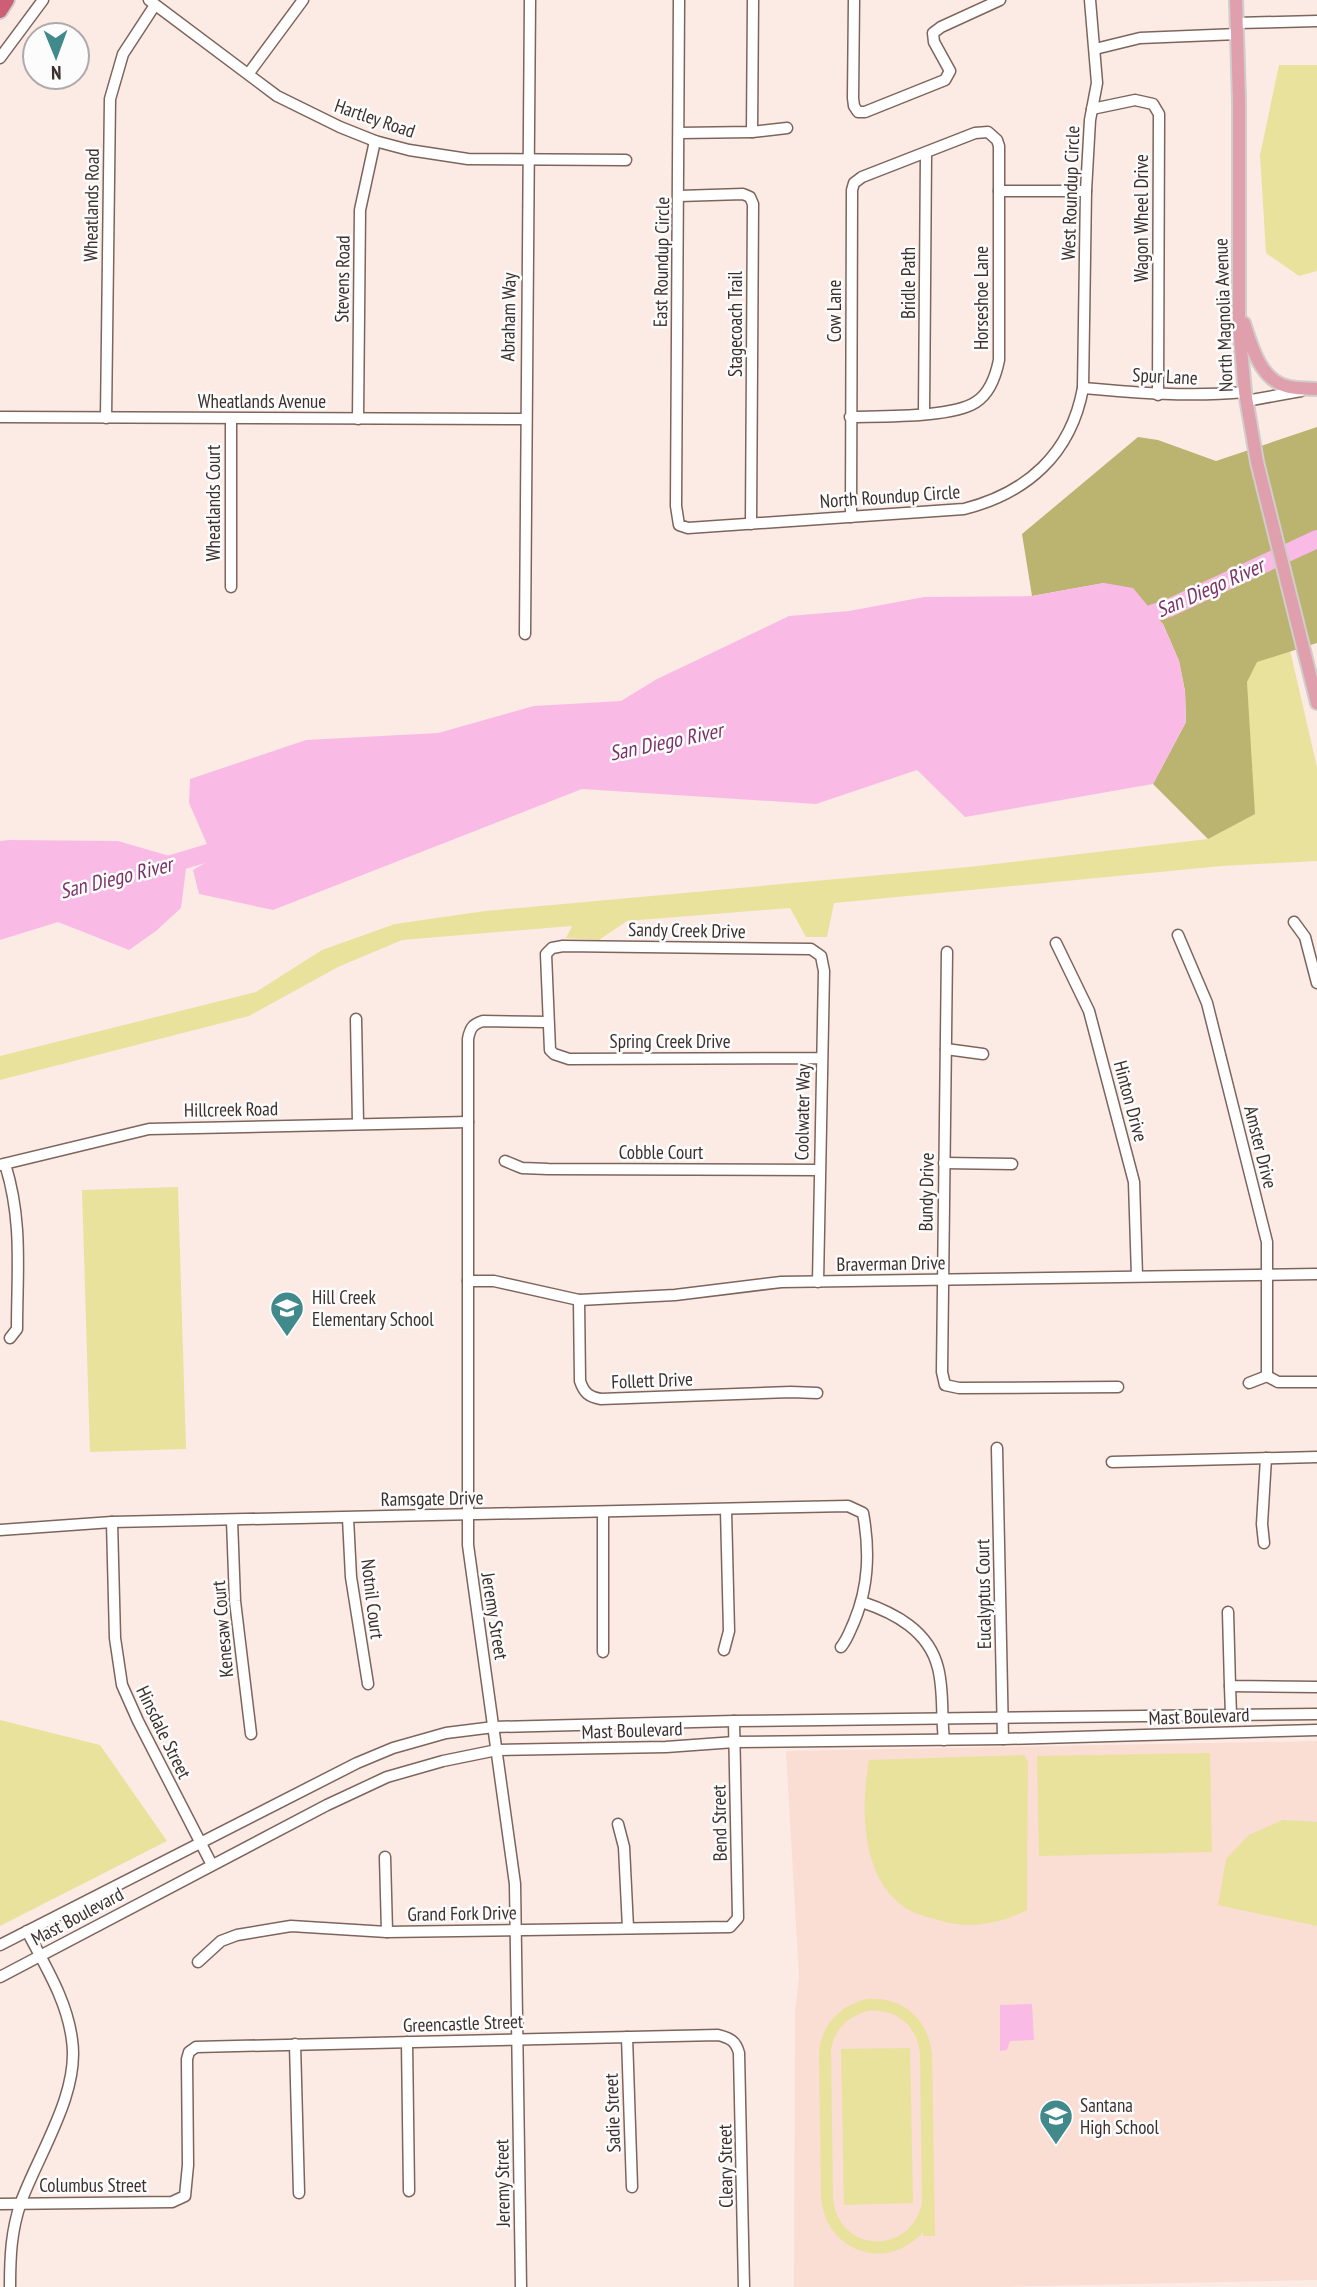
<svg xmlns="http://www.w3.org/2000/svg" width="1317" height="2287" font-family="'PT Sans Narrow',sans-serif">
<style>
.built{fill:#faddd3}
.green{fill:#e9e29d;fill-rule:evenodd}
.forest{fill:#bbb470}
.water{fill:#f9bbe6}
.lines{fill:none;stroke-linecap:round;stroke-linejoin:round}
.river{stroke:#f9bbe6;stroke-width:18}
.minor-casing{stroke:#7d655c;stroke-width:13}
.major-casing{stroke:#d0cdcc;stroke-width:16}
.highway-casing{stroke:#d0cdcc;stroke-width:18}
.minor{stroke:#fff;stroke-width:10}
.major{stroke:#e09fac;stroke-width:12}
.highway{stroke:#cc5f75;stroke-width:14}
.labels{text-anchor:middle;stroke-width:5;stroke-linejoin:round;paint-order:stroke}
.street-label{font-size:19px;fill:#3b302c;stroke:#fcfcfc}
.poi-label{font-size:19px;fill:#3b302c;stroke:#fcfcfc;text-anchor:start}
.water-label{font-size:21px;font-style:italic;fill:#7a3368;stroke:#fcfcfc}
</style>
<rect width="100%" height="100%" fill="#fcebe5"/>
<polygon class="built" points="1317,1741 1317,2280 997,2287 794,2287 795,2012 799,1977 786,1751"/>
<g class="green">
<polygon points="1279,65 1317,65 1317,271 1299,276 1266,253 1260,155"/>
<polygon points="1290,650 1317,767 1317,861 1222,866 834,903 827,937 806,937 790,908 627,921 599,940 566,938 572,926 402,940 338,967 249,1016 0,1080 0,1056 256,992 322,950 395,924 485,911 969,867 1208,839 1247,658"/>
<polygon points="178,1187 186,1449 90,1452 82,1190"/>
<polygon points="0,1720 100,1745 167,1841 0,1926"/>
<polygon points="1210,1753 1212,1852 1039,1856 1037,1756"/>
<path d="M1024,1755L1028,1762L1027,1910C1000,1924 968,1930 938,1920C928,1917 916,1914 907,1909C860,1879 861,1809 869,1760Z"/>
<polygon points="1283,1820 1317,1822 1317,1926 1218,1905 1226,1859 1249,1835"/>
<path d="M866,1999C902,1996 928,2018 932,2054L935,2236H923V2232C887,2273 826,2252 821,2198L819,2056C820,2027 837,2007 866,1999ZM868,2011C896,2008 918,2026 920,2054L922,2203C910,2257 838,2253 833,2198L831,2049C835,2029 848,2016 868,2011Z"/>
<polygon points="910,2048 913,2203 844,2205 841,2049"/>
</g>
<polygon class="forest" points="1317,427 1317,643 1257,662 1247,682 1255,814 1208,839 1153,784 1186,722 1185,691 1179,661 1163,624 1104,583 1032,596 1022,534 1138,437 1158,440 1216,461"/>
<g class="water">
<polygon points="1104,583 1133,588 1163,624 1179,661 1185,691 1186,722 1153,784 965,817 917,770 816,804 582,789 273,910 199,894 193,870 213,858 189,803 190,779 306,740 438,733 534,706 621,701 657,679 789,616 849,611 924,597 1032,596"/>
<polygon points="9,840 118,841 187,861 181,908 156,931 129,950 58,922 0,940 0,841"/>
<polygon points="1032,2004 1034,2040 1010,2041 1007,2050 1000,2051 1000,2005"/>
</g>
<g class="lines">
<g class="river">
<polyline points="1133,620 1169,608 1317,539"/>
<polyline points="161,867 231,846"/>
</g>
<g class="minor-casing">
<g id="minor">
<polyline points="149,0 277,96 340,127 375,141 409,150 468,159 626,160"/>
<path d="M679,0L676,506L679,525L688,528L964,509C1027,493 1071,454 1083,388L1086,191L1090,120L1097,83L1090,0"/>
<polyline points="854,0 853,98 854,106 858,112 865,112 945,80 950,71 934,42 933,33 941,27 1000,0"/>
<polyline points="1237,23 1317,21"/>
<polyline points="1095,49 1140,38 1238,34"/>
<polyline points="0,58 43,0"/>
<polyline points="249,73 303,0"/>
<polyline points="1092,109 1135,100 1153,104 1159,114 1158,395"/>
<polyline points="752,132 753,0"/>
<polyline points="679,133 752,132 787,128"/>
<polyline points="999,191 1086,191"/>
<polyline points="679,196 743,194 750,197 753,204 751,524"/>
<path d="M1083,388C1138,393 1190,397 1245,392"/>
<polyline points="1246,401 1301,391"/>
<polyline points="924,414 926,153"/>
<polyline points="0,417 525,419"/>
<path d="M850,417C881,416 952,418 976,402C990,393 996,375 999,360V146L997,140L988,132L975,133L862,177L854,183L852,190L851,517"/>
<polyline points="106,418 110,99 123,54 155,5"/>
<polyline points="358,419 360,210 375,141"/>
<polyline points="231,587 231,419"/>
<polyline points="525,634 530,0"/>
<polyline points="1294,922 1305,937 1317,983"/>
<polyline points="1178,935 1207,1003 1267,1242 1267,1376"/>
<polyline points="1056,943 1089,1011 1134,1182 1137,1276"/>
<polyline points="947,952 942,1372 945,1385 959,1388 1118,1387"/>
<polyline points="356,1019 358,1123"/>
<polyline points="946,1049 983,1054"/>
<polyline points="505,1161 522,1168 548,1169 819,1170"/>
<polyline points="944,1163 1012,1164"/>
<path d="M5,1164C23,1221 17,1271 17,1329L10,1338"/>
<polyline points="0,1165 149,1129 468,1122"/>
<polyline points="468,1281 494,1281 579,1300 675,1295 781,1282 1317,1274"/>
<polyline points="818,1282 824,971 821,956 811,949 563,946 552,948 546,954 550,1050 554,1054 569,1059 821,1058"/>
<path d="M579,1300L580,1381C584,1393 589,1397 601,1399L791,1392L817,1393"/>
<polyline points="1267,1376 1278,1382 1317,1382"/>
<polyline points="1249,1383 1267,1376"/>
<polyline points="997,1448 1003,1739"/>
<polyline points="1112,1462 1317,1457"/>
<polyline points="603,1512 603,1652"/>
<polyline points="348,1518 351,1577 368,1684"/>
<polyline points="232,1520 235,1601 251,1734"/>
<polyline points="112,1522 115,1638 122,1685 138,1721 212,1865"/>
<path d="M0,1530L112,1522L848,1506L863,1513C870,1551 869,1586 854,1622C850,1631 847,1640 841,1647"/>
<polyline points="1264,1543 1262,1524 1266,1458"/>
<path d="M862,1602C895,1613 929,1631 938,1668C944,1691 941,1716 944,1740"/>
<polyline points="1228,1612 1230,1686 1317,1687"/>
<polyline points="724,1650 729,1631 726,1510"/>
<polyline points="1230,1686 1231,1715"/>
<polyline points="618,1824 624,1847 628,1928"/>
<polyline points="385,1857 387,1932"/>
<polyline points="0,1945 357,1763 393,1748 446,1733 494,1727 734,1721 1317,1714"/>
<polyline points="198,1962 221,1941 237,1935 291,1926 387,1932 730,1927 738,1918 734,1721"/>
<polyline points="0,1977 327,1805 387,1777 443,1761 497,1750 666,1747 735,1742 1003,1739 1317,1730"/>
<polyline points="627,2037 632,2187"/>
<polyline points="407,2042 409,2191"/>
<polyline points="295,2044 299,2193"/>
<path d="M0,2204L172,2202L185,2196L188,2165L187,2059L189,2052L196,2047L718,2035C730,2038 736,2041 739,2053L744,2287"/>
<path d="M10,2287C10,2257 11,2231 21,2202C39,2153 80,2093 72,2040C67,2000 45,1966 27,1931"/>
<path d="M521,2287L515,1884L468,1545V1039C470,1028 473,1024 483,1021L548,1022"/>
</g>
</g>
<g class="major-casing">
<g id="major">
<polyline points="1236,0 1239,100 1239,327 1245,392 1257,462 1317,703"/>
<path d="M1244,323C1251,345 1260,379 1286,386C1295,389 1306,388 1315,389"/>
</g>
</g>
<g class="highway-casing">
<polyline id="highway" points="0,11 7,0"/>
</g>
<use href="#minor" class="minor"/>
<use href="#major" class="major"/>
<use href="#highway" class="highway"/>
</g>
<defs>
<g id="school-pin" transform="scale(1.75)"><path d="M0 17L-7.5 6A9.5 9.5 0 1 1 7.5 6Z" fill="#41898a" stroke="#fcfcfc"/><path d="M0-5L7-2L0 1L-7-2ZM-4 1L0 2.5L4 1V4Q0 6-4 4Z" fill="#fff"/></g>
</defs>
<g fill-rule="evenodd">
<use href="#school-pin" x="287" y="1308"/>
<use href="#school-pin" x="1056" y="2116"/>
</g>
<g class="labels">
<g class="street-label">
<text transform="translate(375 118) rotate(19)" y="7">Hartley Road</text>
<text transform="translate(1070 193) rotate(-88)" y="7">West Roundup Circle</text>
<text transform="translate(91 205) rotate(-89)" y="7">Wheatlands Road</text>
<text transform="translate(1141 218) rotate(-90)" y="7">Wagon Wheel Drive</text>
<text transform="translate(661 262) rotate(-89)" y="7">East Roundup Circle</text>
<text transform="translate(342 279) rotate(-89)" y="7">Stevens Road</text>
<text transform="translate(908 283) rotate(-90)" y="7">Bridle Path</text>
<text transform="translate(981 298) rotate(-90)" y="7">Horseshoe Lane</text>
<text transform="translate(834 311) rotate(-90)" y="7">Cow Lane</text>
<text transform="translate(1223 315) rotate(-92)" y="7">North Magnolia Avenue</text>
<text transform="translate(508 317) rotate(-89)" y="7">Abraham Way</text>
<text transform="translate(735 324) rotate(-90)" y="7">Stagecoach Trail</text>
<text transform="translate(1165 376) rotate(3)" y="7">Spur Lane</text>
<text x="262" y="408">Wheatlands Avenue</text>
<text transform="translate(890 496) rotate(-4)" y="7">North Roundup Circle</text>
<text transform="translate(213 503) rotate(-90)" y="7">Wheatlands Court</text>
<text transform="translate(687 930) rotate(1)" y="7">Sandy Creek Drive</text>
<text x="670" y="1048">Spring Creek Drive</text>
<text transform="translate(1131 1101) rotate(75)" y="7">Hinton Drive</text>
<text transform="translate(231 1109) rotate(-1)" y="7">Hillcreek Road</text>
<text transform="translate(802 1112) rotate(-89)" y="7">Coolwater Way</text>
<text transform="translate(1261 1147) rotate(76)" y="7">Amster Drive</text>
<text x="661" y="1159">Cobble Court</text>
<text transform="translate(926 1192) rotate(-89)" y="7">Bundy Drive</text>
<text transform="translate(891 1263) rotate(-1)" y="7">Braverman Drive</text>
<text transform="translate(652 1380) rotate(-2)" y="7">Follett Drive</text>
<text transform="translate(432 1498) rotate(-1)" y="7">Ramsgate Drive</text>
<text transform="translate(983 1594) rotate(-91)" y="7">Eucalyptus Court</text>
<text transform="translate(373 1599) rotate(83)" y="7">Notnil Court</text>
<text transform="translate(495 1616) rotate(81)" y="7">Jeremy Street</text>
<text transform="translate(222 1629) rotate(-95)" y="7">Kenesaw Court</text>
<text transform="translate(1199 1716) rotate(-2)" y="7">Mast Boulevard</text>
<text transform="translate(632 1730) rotate(-2)" y="7">Mast Boulevard</text>
<text transform="translate(164 1732) rotate(64)" y="7">Hinsdale Street</text>
<text transform="translate(719 1823) rotate(-91)" y="7">Bend Street</text>
<text transform="translate(462 1913) rotate(-1)" y="7">Grand Fork Drive</text>
<text transform="translate(77 1916) rotate(-28)" y="7">Mast Boulevard</text>
<text transform="translate(463 2023) rotate(-2)" y="7">Greencastle Street</text>
<text transform="translate(612 2113) rotate(-92)" y="7">Sadie Street</text>
<text transform="translate(725 2166) rotate(-91)" y="7">Cleary Street</text>
<text transform="translate(502 2183) rotate(-91)" y="7">Jeremy Street</text>
<text x="93" y="2192">Columbus Street</text>
</g>
<g class="poi-label">
<text x="312" y="1304">Hill Creek<tspan x="312" dy="22">Elementary School</tspan></text>
<text x="1080" y="2112">Santana<tspan x="1080" dy="22">High School</tspan></text>
</g>
<g class="water-label">
<text transform="translate(1210 588) rotate(-24)" y="7">San Diego River</text>
<text transform="translate(666 742) rotate(-12)" y="7">San Diego River</text>
<text transform="translate(116 878) rotate(-14)" y="7">San Diego River</text>
</g>
</g>
<g transform="translate(56 56) rotate(179)"><circle r="33" fill="#fcfcfc" stroke="#afaaa9" stroke-width="2"/>
<path d="M0-5L12 26L0 18L-12 26Z" fill="#41898a"/>
<text y="-10" font-size="19" font-weight="bold" text-anchor="middle" fill="#3b302c">N</text>
</g>
</svg>
